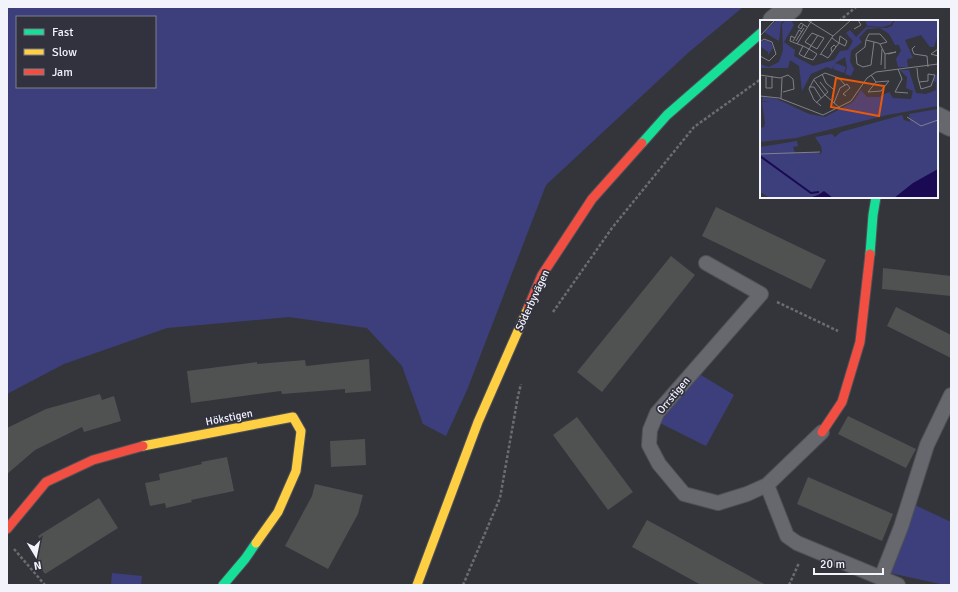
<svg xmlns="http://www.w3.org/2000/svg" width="958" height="592" font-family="Signika,sans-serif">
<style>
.green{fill:#3d3f7d;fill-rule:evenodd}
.building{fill:#505151}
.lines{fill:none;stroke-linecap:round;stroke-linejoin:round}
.lane-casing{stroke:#505156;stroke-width:16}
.street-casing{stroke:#505156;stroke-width:24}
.fast-casing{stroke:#505156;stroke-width:11}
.slow-casing{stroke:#505156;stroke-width:11}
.jam-casing{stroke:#505156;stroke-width:11}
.path{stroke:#6b6b70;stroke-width:2.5;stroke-dasharray:3 2;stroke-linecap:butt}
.lane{stroke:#67686d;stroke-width:14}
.street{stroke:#67686d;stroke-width:22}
.fast{stroke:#16e098;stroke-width:9}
.slow{stroke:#ffcf43;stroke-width:9}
.jam{stroke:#f24e42;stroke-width:9}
.labels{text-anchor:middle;stroke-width:3.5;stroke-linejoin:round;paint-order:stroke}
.street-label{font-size:11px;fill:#f2f3fb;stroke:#31323e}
.inset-river{fill:none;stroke:#190a53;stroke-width:2}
.inset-road{fill:none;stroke:#808188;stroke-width:1}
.view{fill:#e8590c;fill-opacity:0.15;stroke:#e8590c;stroke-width:2}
.inset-edge{fill:none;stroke:#f2f3fb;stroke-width:2}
</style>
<rect width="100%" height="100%" fill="#34353b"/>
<g class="green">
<path d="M7,7H743L689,52L546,185L467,390L446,436L423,424L402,366L367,328L289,317L167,328L64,364L7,394ZM17,17H155V87H17Z"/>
<polygon points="696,372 734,395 706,446 656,421"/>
<polygon points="915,505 951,522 951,585 945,585 890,573"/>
<polygon points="112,573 142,576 141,585 111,585"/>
</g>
<g class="building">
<polygon points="716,207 826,260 811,289 702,236"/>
<polygon points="671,256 695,275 602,392 577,372"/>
<polygon points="883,268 951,276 951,296 882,289"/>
<polygon points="896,307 951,335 951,358 887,326"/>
<polygon points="369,359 371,391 345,393 345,389 282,394 281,391 191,403 187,371 257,362 257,364 305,360 306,366"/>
<polygon points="100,394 102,400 114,396 121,421 84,432 82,427 35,450 7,474 7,428 46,409"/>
<polygon points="848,416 916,449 906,468 838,434"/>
<polygon points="577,417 633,492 608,510 553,435"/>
<polygon points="365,439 366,465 331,467 330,441"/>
<polygon points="227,457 234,491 191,500 192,502 166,508 165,503 150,506 145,483 160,480 159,474 202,464 201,462"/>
<polygon points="808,477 893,514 882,541 797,504"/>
<polygon points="315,484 363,495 358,514 328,569 285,546 312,496"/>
<polygon points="99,498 118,528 45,574 29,550 41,541 38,536"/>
<polygon points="647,520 673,534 766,585 701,585 632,547"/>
</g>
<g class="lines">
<g class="lane-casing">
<g id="lane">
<polyline points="706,263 761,294 657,413 650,430 649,445 659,464 684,494 718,503 747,494 767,485 822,432"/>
<polyline points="767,485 787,536 797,543 898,585"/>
<polyline points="881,578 901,527 927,445 951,395"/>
</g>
</g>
<g class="street-casing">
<g id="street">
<polyline points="774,21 791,7"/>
<polyline points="937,118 951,125"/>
</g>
</g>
<g class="fast-casing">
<g id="fast">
<polyline points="642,143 667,115 761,33"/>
<polyline points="870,254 873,215 876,197"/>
<polyline points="223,585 245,559 256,543"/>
</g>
</g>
<g class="slow-casing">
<g id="slow">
<polyline points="143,446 293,417 301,431 296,471 278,512 256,543"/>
<polyline points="417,585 478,422 528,308"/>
</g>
</g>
<g class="jam-casing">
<g id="jam">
<polyline points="528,308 542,275 592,199 642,143"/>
<polyline points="822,432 842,402 860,342 870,254"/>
<polyline points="7,529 46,482 93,460 143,446"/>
</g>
</g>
<g class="path">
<polyline points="839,21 856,7"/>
<polyline points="777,302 838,331"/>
<polyline points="553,312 612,228 694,127 761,79"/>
<polyline points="14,549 45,585"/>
<polyline points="463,585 500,498 518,396 521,384"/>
<polyline points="789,585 799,563"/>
</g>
<use href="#lane" class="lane"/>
<use href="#street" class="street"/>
<use href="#fast" class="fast"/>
<use href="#slow" class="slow"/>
<use href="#jam" class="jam"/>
</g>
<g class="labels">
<g class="street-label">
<text transform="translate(532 300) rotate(-65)" y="4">Söderbyvägen</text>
<text transform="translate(673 395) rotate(-50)" y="4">Orrstigen</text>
<text transform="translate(229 417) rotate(-11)" y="4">Hökstigen</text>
</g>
</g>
<g transform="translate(760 20)">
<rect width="178" height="178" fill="#34353b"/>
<path d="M25,0L21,3L19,21L4,12L16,1ZM26,0H31L34,5L24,22L35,30L34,36L53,46L74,40L80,31L88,30L93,21L86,13L90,10L96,17L106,7L127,8L132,6L135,0H178V14L174,27H170L161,15L145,20L153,38L147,39L148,47H138L136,39L141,31L139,25H135L129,14L120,8L107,9L99,18L102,22L91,31L90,41L94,49L91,56L85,54L87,47L85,37L75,43L86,47L84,53L73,49L75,44L72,49L67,47L51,54L42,71L39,46L30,40L28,48H0V44L9,47L19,42L23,30L22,4ZM105,0H134L130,5L122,7L107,6ZM5,20L11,23L13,28L8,35V32L0,26V23ZM140,50H149L156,73L166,74L176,70V62L173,61L178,52V86L127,95L36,118L0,122V108L4,107L5,103L2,82H10L2,81L3,77L17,79L49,94L65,97L93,82L101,70L107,77H119L129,72L133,78L151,79L153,71L146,68L147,57ZM178,89V171L165,178H10L0,172V127L37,121L38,126L33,127L35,133L56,132L60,134L62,132L61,126L55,117L72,114L75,117L81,112L142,95L144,100L150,102L149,94Z" fill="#3d3f7d"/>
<path d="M178,149V178H134L153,163ZM64,171L73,178H49L58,175Z" fill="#190a53"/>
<path class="inset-river" d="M0,136L51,173L59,172"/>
<path class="inset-road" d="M47,0L73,16M43,5L41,9L38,7L41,3L47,7M94,9L101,5L98,0M52,13L64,18L57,29L45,22ZM0,16L15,0M35,18L39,10L42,12M72,18L76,21L79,23L85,26L87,21L80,16L79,23L76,27M106,20L109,14H120L127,22L120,24M33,21L35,18L31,16L30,21L43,26L39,34L44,37L49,29L43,26M36,21L44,8M0,22L4,19L12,22L16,34L9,41L0,36M114,22L111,45L103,47L97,44L96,34L105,27L106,20L118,23L120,24L125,34V49M37,24L52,0M155,26L152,29L154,34L167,36L168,47M178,29L171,34L178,36M61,34L68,38L76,27L74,25L71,28L72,32M125,34L136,32L128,34M60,35L73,16L91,0M44,37L53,40L57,34L49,29L58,15M121,45L122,29M157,48L158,58L161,69L171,66L175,55L168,54V61L159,62M138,49L142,59L135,72L148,73M62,54L66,63L73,69M0,55L20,58L28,55L33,59L34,69L23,72M111,55L116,62L108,72L121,71L129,61L116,62M6,57V68H12V56M54,60L65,75L80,88M49,67H54L61,78M0,76L19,78L63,95L91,81L107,58L116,52L178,44M21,79L22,58M56,83L68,72L60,62M74,83L80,68L87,64L90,68L83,74L86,76M61,86L54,80L49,69L54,59L65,53L79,58L85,65M147,97L161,106L178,100M0,134L60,132"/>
<path class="view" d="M76,58L124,66L119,96L71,87Z"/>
<rect width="178" height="178" class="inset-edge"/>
</g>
<rect width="958" height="592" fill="none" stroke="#f2f3fb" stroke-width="16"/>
<rect x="16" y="16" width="140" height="72" fill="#31323e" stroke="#7e7f8a"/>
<rect x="24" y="29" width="20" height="6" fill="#16e098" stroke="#7e7f8a"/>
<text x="52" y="36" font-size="12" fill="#f2f3fb">Fast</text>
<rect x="24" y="49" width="20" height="6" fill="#ffcf43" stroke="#7e7f8a"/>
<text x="52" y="56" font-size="12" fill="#f2f3fb">Slow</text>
<rect x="24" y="69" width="20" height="6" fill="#f24e42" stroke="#7e7f8a"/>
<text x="52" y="76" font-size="12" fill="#f2f3fb">Jam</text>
<g transform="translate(36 556) rotate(170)" stroke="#31323e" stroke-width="3" paint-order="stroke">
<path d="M0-3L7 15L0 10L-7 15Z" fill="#f2f3fb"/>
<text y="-6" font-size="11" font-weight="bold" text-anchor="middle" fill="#f2f3fb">N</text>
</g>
<path d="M814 568v6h69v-6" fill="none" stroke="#f2f3fb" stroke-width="2"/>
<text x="820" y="568" font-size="12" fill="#f2f3fb" stroke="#31323e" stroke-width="3" paint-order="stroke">20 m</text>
</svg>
